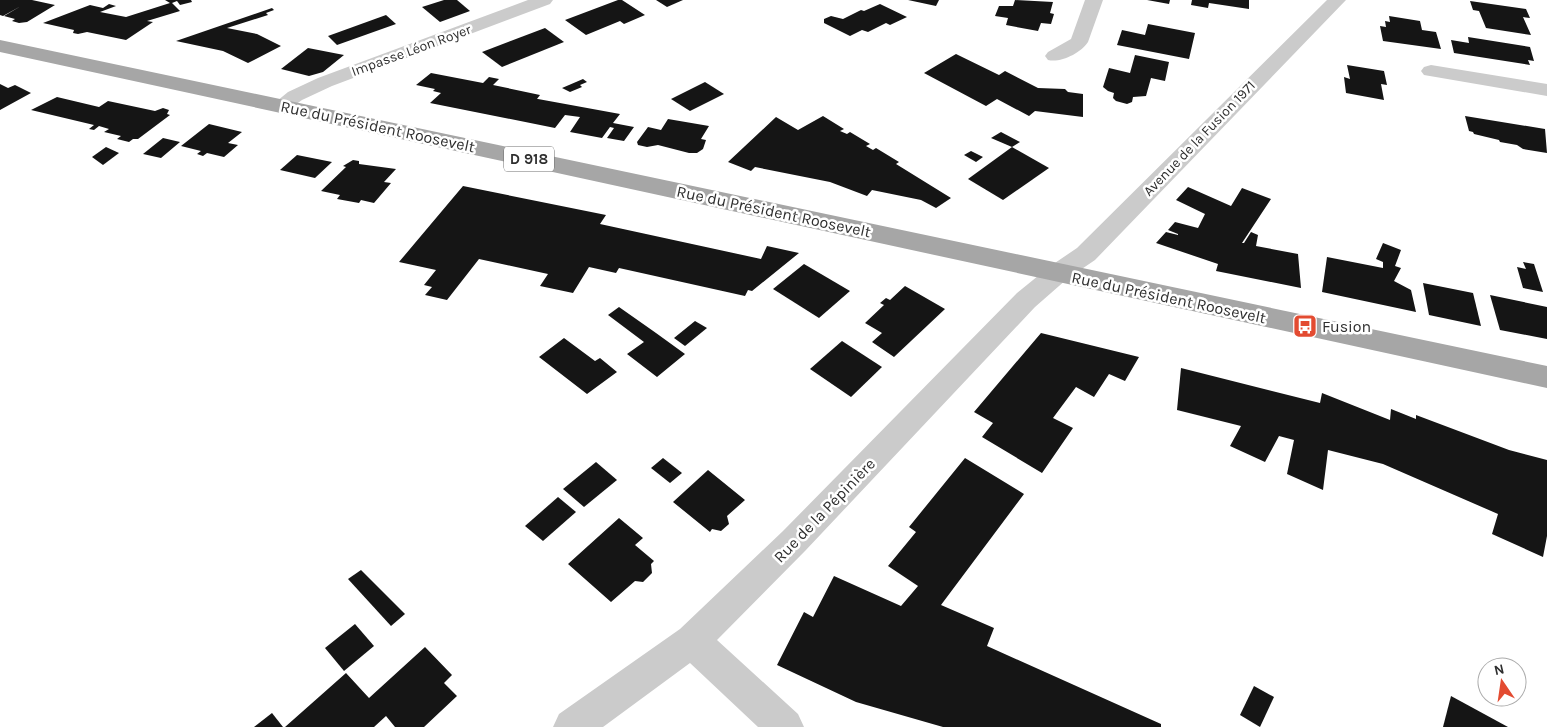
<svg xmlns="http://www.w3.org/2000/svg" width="1547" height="727" font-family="Karla,sans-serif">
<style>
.building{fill:#151515}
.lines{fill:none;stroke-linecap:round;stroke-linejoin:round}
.minor{fill:#cbcbcb;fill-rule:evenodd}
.major{fill:#a6a6a6;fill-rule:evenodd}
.labels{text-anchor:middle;stroke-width:5;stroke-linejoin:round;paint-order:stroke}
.far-street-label{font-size:14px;fill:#2e2e2e;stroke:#fff}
.shield{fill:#fff;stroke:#6d6d6d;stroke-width:1}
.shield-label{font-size:15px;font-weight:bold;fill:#2e2e2e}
.street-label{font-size:16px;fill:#2e2e2e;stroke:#fff}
.poi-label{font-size:16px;fill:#2e2e2e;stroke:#fff;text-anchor:start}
</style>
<rect width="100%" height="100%" fill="#fff"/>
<g class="building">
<polygon points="0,0 32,0 55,5 27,22 19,23 12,21 15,19 4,16 21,6 3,16 0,15"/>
<polygon points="165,0 191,0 192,2 180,5 177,1 172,3 180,11 147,21 153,22 126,40 87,32 78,34 73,33 74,30 43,23 90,5 103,8 109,4 116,6 100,12 126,17 170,3"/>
<polygon points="444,0 457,0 470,11 440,22 422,7"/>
<polygon points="618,0 622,0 645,15 624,24 620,21 586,35 565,20"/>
<polygon points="656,0 683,0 667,7"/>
<polygon points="908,0 939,0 936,6"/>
<polygon points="1015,0 1053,2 1050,13 1054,14 1051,24 1041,23 1038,31 1006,25 1008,18 995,16 999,6 1013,6"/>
<polygon points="1147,0 1170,0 1169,4"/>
<polygon points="1192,0 1249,0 1249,9 1209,3 1208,8 1191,5"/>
<polygon points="1470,1 1526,9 1530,18 1523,17 1531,35 1486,28 1479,11 1473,10"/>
<polygon points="880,4 907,17 890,25 886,23 868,32 862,30 850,36 824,23 824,19 831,16 843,19 861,10 864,11"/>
<polygon points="272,8 274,10 266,13 268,15 227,28 257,34 281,46 248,63 223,51 176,41"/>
<polygon points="386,15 396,24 337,45 328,36"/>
<polygon points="1389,16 1420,21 1422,30 1436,32 1441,49 1383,41 1380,26 1386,27 1385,21 1390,22"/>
<polygon points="1148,24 1195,33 1189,59 1117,45 1122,30 1145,35"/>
<polygon points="545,28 564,42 502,67 482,52"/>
<polygon points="1468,37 1530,47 1534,61 1528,60 1530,65 1454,53 1451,40 1469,43"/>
<polygon points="308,48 344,55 323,72 309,76 281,69"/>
<polygon points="956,54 999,75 1005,71 1038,88 1065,89 1068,92 1083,94 1083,117 1035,111 1029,116 997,99 986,106 924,73"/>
<polygon points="1135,55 1169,62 1165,81 1151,78 1146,96 1133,97 1132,102 1127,104 1116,101 1113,98 1114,93 1108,91 1103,87 1109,68 1130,73"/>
<polygon points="1347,65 1384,71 1387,85 1381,84 1384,100 1346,93 1344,77 1350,79"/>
<polygon points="431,73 483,83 489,77 499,79 493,85 540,95 537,99 538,99 620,114 613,123 634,127 624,141 607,138 614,128 610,127 602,138 570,132 580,117 565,115 555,128 430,103 441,93 433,91 435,89 416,85"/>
<polygon points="583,79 587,82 580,85 582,87 570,92 562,88"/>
<polygon points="705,82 724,94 690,111 671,99"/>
<polygon points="0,84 8,88 15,85 31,93 0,110"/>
<polygon points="57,97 99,107 108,101 155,111 163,108 169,110 167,114 170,115 138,139 133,139 129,142 117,139 121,136 104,132 109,129 99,126 94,130 89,129 94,125 31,110"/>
<polygon points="823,116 844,129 840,131 847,134 850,132 870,144 866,146 873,150 876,148 899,162 896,164 951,198 936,208 921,200 872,190 867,196 830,182 755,167 751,171 728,162 776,117 798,130"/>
<polygon points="1465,116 1545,129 1547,153 1523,149 1517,145 1500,142 1499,140 1474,134 1473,132 1469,131"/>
<polygon points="668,119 709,126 701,139 706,140 703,149 697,153 689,153 658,145 647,147 638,145 637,142 648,127 661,130"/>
<polygon points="209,124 242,132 228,143 238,145 224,157 207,153 203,156 197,154 201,151 181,146"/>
<polygon points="1001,132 1020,142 1012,147 991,138"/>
<polygon points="163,138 180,142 161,158 143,154"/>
<polygon points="106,147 119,153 103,165 92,157"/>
<polygon points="1012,147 1049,168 1003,200 968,179"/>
<polygon points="971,151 983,157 976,162 964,155"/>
<polygon points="297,155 332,162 315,178 280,170"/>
<polygon points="353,160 359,161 359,164 396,169 384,182 391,183 374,203 361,200 359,203 337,199 340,195 321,191 346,167 343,166"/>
<polygon points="463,186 606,215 600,224 761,259 767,246 799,253 752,291 748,290 745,296 619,268 616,273 589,267 573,293 540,286 548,274 479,259 447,300 425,295 432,287 424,285 436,270 399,262"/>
<polygon points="1188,187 1231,206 1242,188 1271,199 1242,243 1244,243 1251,232 1258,235 1256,246 1298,254 1301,288 1216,271 1218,264 1156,243 1166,232 1178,235 1178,234 1168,230 1175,222 1198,228 1205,214 1176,200"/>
<polygon points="1383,243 1401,250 1395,266 1401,268 1394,281 1411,290 1416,312 1322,292 1327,257 1383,268 1383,262 1376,259"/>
<polygon points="1523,262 1534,264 1543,292 1523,288 1517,267 1526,269"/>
<polygon points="804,264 850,291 819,318 773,289"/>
<polygon points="1423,283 1473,293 1481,326 1429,315"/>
<polygon points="905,286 945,309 894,357 872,342 882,333 865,323 884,305 880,303 886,298 890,300"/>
<polygon points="1490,295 1547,307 1547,339 1500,330"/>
<polygon points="619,307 656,333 685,354 657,377 627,354 644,342 608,315"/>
<polygon points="695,321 707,328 685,346 674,338"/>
<polygon points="1041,333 1139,357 1125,381 1109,374 1094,397 1076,387 1053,418 1073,428 1042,473 982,437 993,423 974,412"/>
<polygon points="564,338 595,361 600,358 617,372 587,394 539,357"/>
<polygon points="842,341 882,367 851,397 810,369"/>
<polygon points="1181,368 1320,403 1322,393 1390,420 1391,409 1416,419 1416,415 1509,450 1547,460 1547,536 1543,557 1492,534 1498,514 1383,464 1328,450 1323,490 1287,474 1294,440 1279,436 1265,462 1230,446 1241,426 1177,410"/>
<polygon points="663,458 682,473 670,483 651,468"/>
<polygon points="965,458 1024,494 941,605 994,628 987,646 1161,724 1161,727 943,727 856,702 777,665 804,612 813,617 834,576 901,606 918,586 888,566 916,532 909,527"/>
<polygon points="596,462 617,480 584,507 563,489"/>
<polygon points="708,470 745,500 727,516 729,524 721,531 712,529 710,532 673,502"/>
<polygon points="558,497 576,512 543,541 525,526"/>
<polygon points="619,518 643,538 635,545 654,561 651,564 652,573 643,582 635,581 611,602 568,564"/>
<polygon points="361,570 405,614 391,626 348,579"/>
<polygon points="355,624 374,646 344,671 325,648"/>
<polygon points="425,647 452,675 444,683 457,696 424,727 395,727 386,716 374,727 285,727 346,673 369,698"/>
<polygon points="1254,686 1274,697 1260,727 1240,715"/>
<polygon points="1451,696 1508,727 1443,727"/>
<polygon points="272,713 283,727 254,727"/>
</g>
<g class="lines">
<g class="minor">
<polygon points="528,0 553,0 550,4 332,86 302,100 288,110 281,112 274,110 271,106 288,92 318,78"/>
<path d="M1085,0H1103L1088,42C1081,53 1061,63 1048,60L1045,56L1048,52L1071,39Z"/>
<polygon points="1327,0 1346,0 1095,260 1067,279 1035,307 805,551 717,640 798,714 804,727 758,727 690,663 603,727 553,727 559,714 680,629 783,531 1017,293 1049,267 1077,248"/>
<polygon points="1431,65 1547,84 1547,96 1424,75 1421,71 1424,67"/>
</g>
<polygon class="major" points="0,40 1547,366 1547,388 0,52"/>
</g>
<defs>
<g id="bus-square" transform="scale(1.25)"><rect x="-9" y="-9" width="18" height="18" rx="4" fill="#e34b31" stroke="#fff"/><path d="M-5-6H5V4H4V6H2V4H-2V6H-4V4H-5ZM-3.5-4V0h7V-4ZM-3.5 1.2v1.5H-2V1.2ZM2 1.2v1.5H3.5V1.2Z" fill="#fff"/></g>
</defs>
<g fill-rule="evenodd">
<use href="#bus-square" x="1305" y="326"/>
</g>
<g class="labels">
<g class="far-street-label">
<text transform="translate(411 50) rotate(-20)" y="5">Impasse Léon Royer</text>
<text transform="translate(1199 138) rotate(-46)" y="5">Avenue de la Fusion 1971</text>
</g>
<rect class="shield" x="504" y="146.5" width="50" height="25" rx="4"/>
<g class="shield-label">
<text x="529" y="164">D 918</text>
</g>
<g class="street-label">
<text transform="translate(378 126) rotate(12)" y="6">Rue du Président Roosevelt</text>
<text transform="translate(774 211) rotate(12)" y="6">Rue du Président Roosevelt</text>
<text transform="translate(1169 297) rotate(12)" y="6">Rue du Président Roosevelt</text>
<text transform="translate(824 510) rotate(-46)" y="6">Rue de la Pépinière</text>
</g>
<g class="poi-label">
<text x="1322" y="332">Fusion</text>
</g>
</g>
<g transform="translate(1502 682) rotate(347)"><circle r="24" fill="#ffffff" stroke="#ababab"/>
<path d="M0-4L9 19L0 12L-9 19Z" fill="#e34b31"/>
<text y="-8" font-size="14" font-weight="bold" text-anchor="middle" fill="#2e2e2e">N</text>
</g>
</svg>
